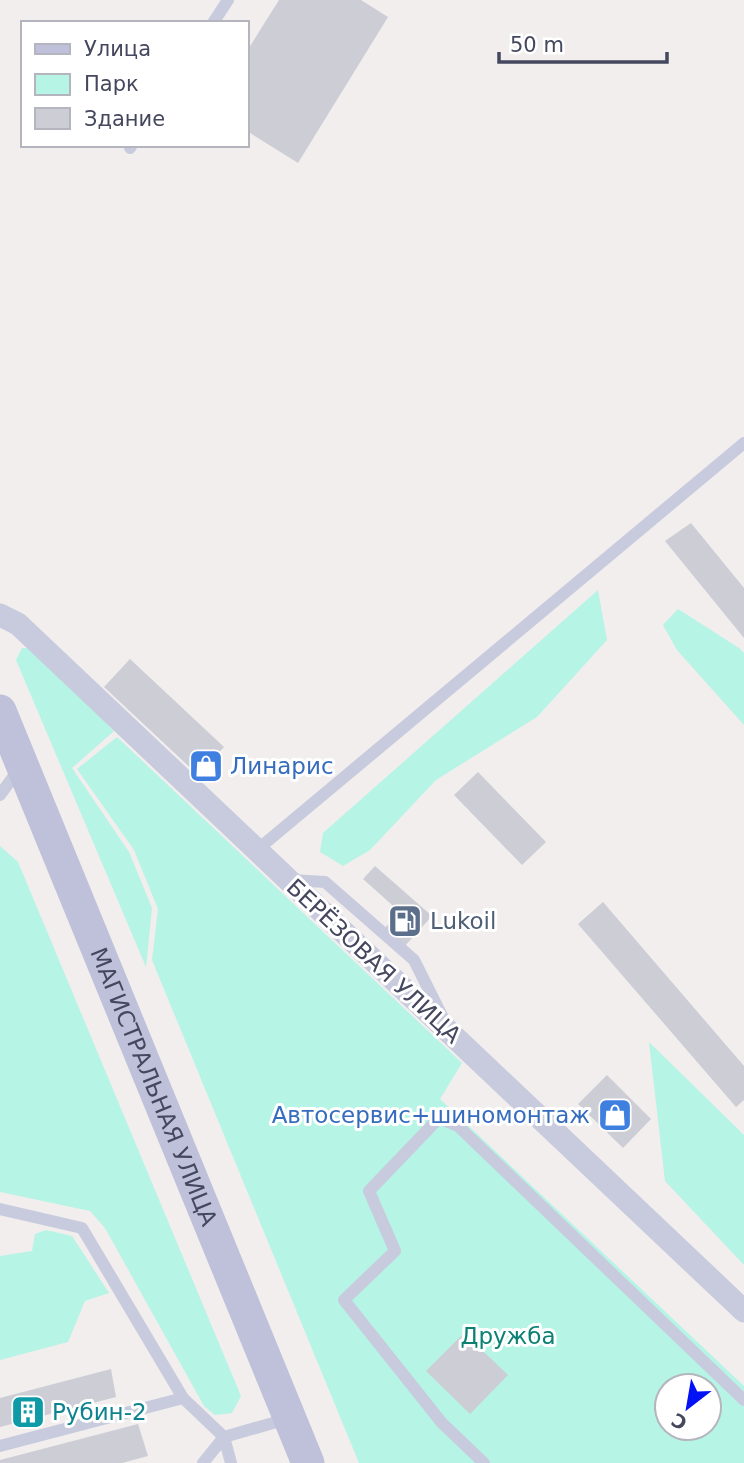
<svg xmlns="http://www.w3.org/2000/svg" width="744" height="1463" font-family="'DejaVu Sans',sans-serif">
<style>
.green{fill:#b6f4e5;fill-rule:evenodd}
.building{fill:#cdcdd6}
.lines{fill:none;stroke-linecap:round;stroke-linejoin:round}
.lane{stroke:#c8cbdd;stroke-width:12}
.street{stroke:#c8cbdd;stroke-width:23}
.secondary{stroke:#bec1d9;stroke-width:33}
.labels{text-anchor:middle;stroke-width:6;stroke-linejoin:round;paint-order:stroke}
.shop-label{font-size:23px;fill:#366cbe;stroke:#fff;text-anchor:start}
.service-label{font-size:23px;fill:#4e5e75;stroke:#fff;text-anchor:start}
.street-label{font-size:23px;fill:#44475d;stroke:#fff}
.park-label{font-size:23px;fill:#0b8173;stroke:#fff}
.culture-label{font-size:23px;fill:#0d838f;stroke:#fff;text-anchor:start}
</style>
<rect width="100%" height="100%" fill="#f1eeed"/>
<g class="green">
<polygon points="598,590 607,640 537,717 436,780 370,850 343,866 320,852 323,833"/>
<polygon points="678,609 739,648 744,653 744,725 677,650 663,625"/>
<polygon points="22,648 33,648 114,731 72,768 129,852 152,908 146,967 16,660"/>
<path d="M117,737L462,1063L440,1099L744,1386V1463H359L152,960L158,909L134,850L77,769ZM667,1386H709V1428H667Z"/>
<polygon points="0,846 18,862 241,1396 232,1413 215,1415 204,1406 105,1228 90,1211 0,1192"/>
<polygon points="649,1042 744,1135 744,1265 665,1181"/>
<polygon points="46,1230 72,1236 109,1293 85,1301 68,1342 0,1360 0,1256 32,1251 35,1234"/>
</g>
<g class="building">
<polygon points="279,0 361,0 388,17 298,163 247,131 247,51"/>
<polygon points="691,523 744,588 744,638 665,541"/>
<polygon points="130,659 224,747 198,775 104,687"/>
<polygon points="478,772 546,842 522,865 454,795"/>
<polygon points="375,866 432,916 403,948 383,930 400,912 363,879"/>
<polygon points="603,902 744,1066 744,1100 736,1107 578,924"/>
<polygon points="607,1075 651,1119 623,1148 578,1104"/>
<polygon points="464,1333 508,1375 470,1414 426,1371"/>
<polygon points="111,1369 116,1397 0,1427 0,1398"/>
<polygon points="138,1424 148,1456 122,1463 0,1463 0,1460"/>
</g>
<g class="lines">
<g class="lane">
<polyline points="213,23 228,0"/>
<polyline points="130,148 132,145"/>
<polyline points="0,795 19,769"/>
<polyline points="257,850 744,443"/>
<polyline points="292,880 325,882 414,960 443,1018"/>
<polyline points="0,1209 82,1228 183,1398"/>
<polyline points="0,1446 183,1398 224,1437 287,1419"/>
<polyline points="203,1463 224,1437 231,1463"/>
<polyline points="484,1463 442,1423 344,1300 395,1251 369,1191 439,1118 458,1126 744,1400"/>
</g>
<polyline class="street" points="0,615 18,624 744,1311"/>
<path class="secondary" id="s1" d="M0,711L308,1463"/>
</g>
<defs>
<g id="shop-square" transform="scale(1.75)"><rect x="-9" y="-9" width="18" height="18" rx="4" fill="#3f7fe0" stroke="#fff"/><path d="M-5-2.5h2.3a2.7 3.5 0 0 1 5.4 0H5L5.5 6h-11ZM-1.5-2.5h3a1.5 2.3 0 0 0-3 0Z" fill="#fff"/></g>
<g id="fuel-square" transform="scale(1.75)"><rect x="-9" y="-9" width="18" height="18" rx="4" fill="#5c6f8a" stroke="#fff"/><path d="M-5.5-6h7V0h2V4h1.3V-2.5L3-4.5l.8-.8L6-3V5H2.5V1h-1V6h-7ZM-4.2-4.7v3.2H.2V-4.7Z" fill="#fff"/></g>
<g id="building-square" transform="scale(1.75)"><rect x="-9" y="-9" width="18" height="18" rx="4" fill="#0f9aa8" stroke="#fff"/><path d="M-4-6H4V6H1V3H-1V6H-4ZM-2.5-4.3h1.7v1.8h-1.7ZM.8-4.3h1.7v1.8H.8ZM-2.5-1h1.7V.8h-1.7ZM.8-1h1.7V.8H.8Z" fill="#fff"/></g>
</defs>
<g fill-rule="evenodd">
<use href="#shop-square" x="206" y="766"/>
<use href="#fuel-square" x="405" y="921"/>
<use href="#shop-square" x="615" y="1115"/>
<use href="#building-square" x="28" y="1412"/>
</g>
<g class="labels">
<g class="shop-label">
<text x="230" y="774">Линарис</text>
<text x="590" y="1123" text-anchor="end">Автосервис+шиномонтаж</text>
</g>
<g class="service-label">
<text x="430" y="929">Lukoil</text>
</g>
<g class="street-label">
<text transform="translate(374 961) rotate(43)" y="8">БЕРЁЗОВАЯ УЛИЦА</text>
<text dy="8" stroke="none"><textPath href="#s1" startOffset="406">МАГИСТРАЛЬНАЯ УЛИЦА</textPath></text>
</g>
<g class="park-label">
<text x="508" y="1344">Дружба</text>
</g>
<g class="culture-label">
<text x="52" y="1420">Рубин-2</text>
</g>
</g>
<rect x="21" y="21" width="228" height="126" fill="#ffffff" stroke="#b4b5be" stroke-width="2"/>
<rect x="35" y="44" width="35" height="10" fill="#bec1d9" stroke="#b4b5be" stroke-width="2"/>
<text x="84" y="56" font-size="21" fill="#44475d">Улица</text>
<rect x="35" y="74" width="35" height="21" fill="#b6f4e5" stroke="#b4b5be" stroke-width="2"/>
<text x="84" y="91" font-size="21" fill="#44475d">Парк</text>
<rect x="35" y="108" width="35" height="21" fill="#cdcdd6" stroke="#b4b5be" stroke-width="2"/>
<text x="84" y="126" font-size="21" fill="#44475d">Здание</text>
<g transform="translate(688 1407) rotate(211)"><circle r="33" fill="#ffffff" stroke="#b4b5be" stroke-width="2"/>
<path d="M0-5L12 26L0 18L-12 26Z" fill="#0312f5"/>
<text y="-10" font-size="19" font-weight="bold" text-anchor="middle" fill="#44475d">С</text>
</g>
<path d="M499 52v10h168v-10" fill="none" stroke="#44475d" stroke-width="3.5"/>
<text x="510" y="52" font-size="21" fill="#44475d" stroke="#ffffff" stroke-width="5" paint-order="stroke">50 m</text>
</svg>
